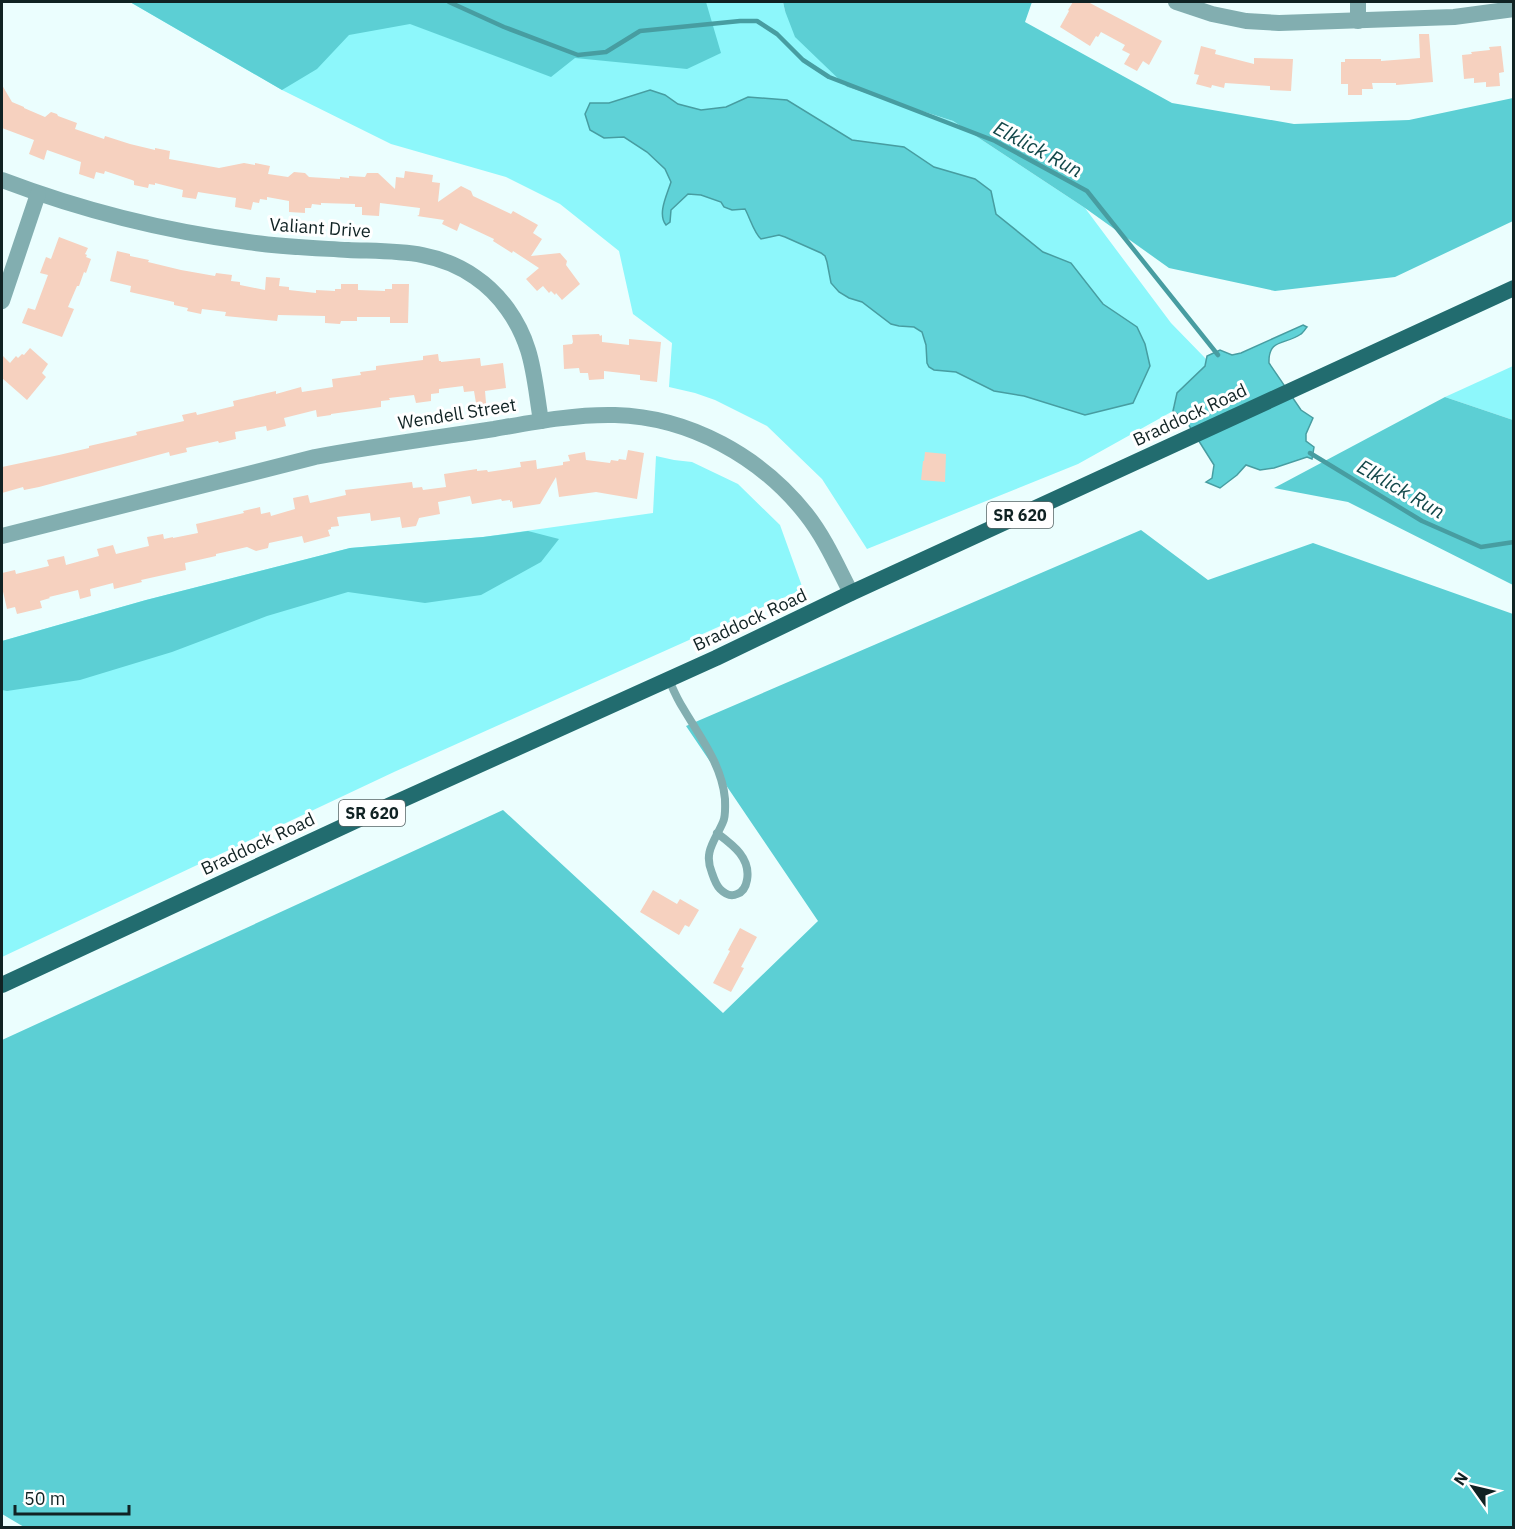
<svg xmlns="http://www.w3.org/2000/svg" width="1515" height="1529" font-family="'IBM Plex Sans',sans-serif">
<style>
.green{fill:#8df7fb}
.forest{fill:#5ccfd4}
.water{fill:#5fd2d7;stroke:#479da1;stroke-width:1.5}
.lines{fill:none;stroke-linecap:round;stroke-linejoin:round}
.stream{stroke:#479da1;stroke-width:4.5}
.building{fill:#f6d1bf}
.service{stroke:#82aeb0;stroke-width:8}
.minor{stroke:#82aeb0;stroke-width:16}
.primary{stroke:#226c6f;stroke-width:16}
.labels{text-anchor:middle;stroke-width:6;stroke-linejoin:round;paint-order:stroke}
.shield{fill:#fff;stroke:#586465;stroke-width:1.5}
.shield-label{font-size:16px;font-weight:bold;fill:#102223}
.street-label{font-size:18px;fill:#102223;stroke:#fff}
.water-label{font-size:20px;font-style:italic;fill:#13484a;stroke:#fff}
</style>
<rect width="100%" height="100%" fill="#ebfefe"/>
<g class="green">
<path d="M130,2H783L785,11L847,87L953,121L1085,208L1171,323L1207,360C1202,381 1176,380 1173,411L1078,464L867,549L822,479L767,426L715,400L695,393L669,387L672,343L633,314L619,251L560,204L506,177L391,144L282,90Z"/>
<polygon points="1513,366 1513,420 1445,397"/>
<polygon points="656,456 674,460 692,462 738,484 780,525 803,589 394,772 2,957 2,641 146,600 350,548 483,537 653,513"/>
</g>
<g class="forest">
<polygon points="130,2 706,2 721,53 687,69 575,58 551,77 410,24 349,35 317,69 282,90"/>
<polygon points="783,2 1032,2 1025,22 1172,103 1294,124 1409,120 1513,98 1513,221 1395,277 1275,291 1169,268 1085,208 953,121 847,87 795,37 785,11"/>
<polygon points="1445,397 1513,420 1513,585 1348,502 1274,488"/>
<polygon points="1141,530 1208,580 1313,543 1513,614 1513,1527 24,1527 2,1514 2,1040 503,810 723,1013 818,921 686,726"/>
<polygon points="528,531 559,539 541,562 481,595 425,603 348,592 267,616 172,652 80,680 7,691 2,690 2,641 146,600 350,548 483,537"/>
</g>
<g class="water">
<path d="M650,90L665,95L678,104L701,110L726,107L748,97L787,100L852,140L904,147L934,167L975,179L991,191L996,214L1043,252L1071,263L1103,304L1137,327L1145,344L1150,366L1133,403L1085,415L1024,396L994,391L956,372L934,370L929,367L927,363L926,345L922,332L914,327L899,326L891,324L862,302L849,298L839,292L831,283L827,262L825,256L821,253L785,237L779,235L761,239C754,233 750,218 745,209L732,210L724,207L721,202L701,195L688,194L671,210L670,222L666,225C657,214 667,195 671,182L665,169L647,152L624,137L604,138L590,130L585,114L590,103H609Z"/>
<path d="M1303,325L1307,327C1306,328 1303,333 1301,334C1286,345 1268,338 1269,363L1301,410L1313,418L1306,434V441L1314,447L1312,459L1307,457L1274,468L1260,470L1246,465L1237,475L1220,488L1206,482L1212,478L1214,465L1185,419L1173,411L1177,393L1205,366L1207,356L1220,350L1232,355L1241,353Z"/>
</g>
<g class="lines">
<g class="stream">
<polyline points="449,2 504,27 578,55 606,52 640,31 740,21 757,21 777,34 803,60 829,77 995,141 1087,191 1218,355"/>
<polyline points="1310,453 1422,521 1481,547 1514,542"/>
</g>
</g>
<g class="building">
<polygon points="1073,2 1088,2 1162,41 1149,65 1143,61 1137,71 1124,64 1130,54 1122,50 1125,45 1101,32 1098,37 1096,36 1090,46 1060,27 1069,11 1068,10"/>
<polygon points="1419,34 1429,34 1433,82 1396,85 1396,83 1372,83 1373,89 1362,89 1362,95 1348,95 1348,84 1341,84 1341,62 1345,62 1345,59 1381,59 1381,61 1420,58"/>
<polygon points="1201,46 1216,50 1215,54 1254,64 1254,58 1293,59 1291,91 1270,90 1270,86 1225,83 1224,88 1212,85 1211,88 1196,84 1199,75 1194,74"/>
<polygon points="1501,46 1504,72 1499,73 1500,86 1486,87 1486,82 1474,83 1474,78 1464,79 1462,55 1472,54 1471,52 1490,50 1489,47"/>
<polygon points="2,85 12,102 24,107 24,108 45,117 51,112 57,114 58,116 77,123 75,129 104,139 105,136 130,144 155,150 155,148 170,151 169,159 219,168 244,163 255,165 255,163 270,166 268,174 288,177 294,172 305,173 309,177 340,179 340,177 349,178 349,176 365,177 367,173 378,173 395,189 396,177 404,178 405,171 433,175 432,182 440,183 438,202 461,186 471,191 473,196 511,214 513,211 538,225 533,233 542,239 531,256 560,253 567,261 566,265 580,284 562,300 556,293 555,295 551,291 549,293 543,286 537,291 526,279 539,268 513,251 512,253 493,241 494,239 460,223 457,231 442,224 444,220 417,216 419,215 420,208 380,203 379,216 362,215 362,207 355,207 355,204 321,203 321,205 312,204 311,208 305,208 305,213 289,212 289,201 267,197 267,200 260,199 259,203 253,202 251,210 235,207 236,198 198,192 196,199 182,197 183,190 155,183 155,185 149,184 148,188 134,185 134,181 132,180 105,171 104,174 96,172 94,179 79,174 81,162 47,150 44,160 29,154 34,140 2,128"/>
<polygon points="59,237 88,248 85,254 87,255 86,257 91,259 86,273 84,272 79,286 77,286 68,307 74,309 62,337 22,323 28,308 35,310 48,275 40,273 46,257 51,259"/>
<polygon points="117,251 130,254 130,256 149,260 148,262 181,270 215,276 216,273 232,275 231,281 240,282 240,285 265,290 266,277 280,278 279,286 289,287 289,290 316,293 316,290 335,291 335,289 341,289 341,284 358,284 358,290 385,291 385,289 392,289 392,284 409,284 408,323 390,323 390,317 357,317 357,321 341,321 340,324 325,323 325,316 278,315 277,321 225,316 226,312 202,309 201,314 187,311 188,308 174,305 174,302 130,292 131,286 110,281"/>
<polygon points="599,334 600,336 602,335 602,342 629,345 629,339 661,342 657,382 640,380 640,375 604,371 604,379 589,380 588,373 580,373 579,368 564,369 563,345 572,344 573,342 572,335"/>
<polygon points="30,348 48,364 42,373 46,377 27,400 2,378 2,355 10,363 16,356 18,358 22,354 24,355"/>
<polygon points="438,354 439,361 441,361 441,362 480,358 481,366 503,363 506,388 485,391 487,414 478,415 474,391 464,392 463,386 439,389 439,393 431,394 431,401 416,403 414,395 389,398 390,400 381,401 381,407 331,414 331,415 317,417 316,410 284,418 286,426 267,431 266,426 235,432 236,439 219,443 218,441 186,448 187,452 170,456 169,452 39,487 24,490 23,487 2,493 2,467 59,455 89,448 89,446 137,435 136,432 184,421 182,415 196,412 197,415 234,406 233,401 276,391 276,394 301,387 302,392 333,387 332,379 361,375 360,372 376,370 376,366 423,360 423,356"/>
<polygon points="628,450 644,453 637,499 596,492 559,497 556,477 540,504 513,508 512,501 510,502 510,500 502,501 501,499 472,504 470,496 438,502 440,514 419,518 416,526 402,528 400,517 371,521 370,513 337,517 339,526 331,527 331,529 328,530 330,536 304,543 302,536 269,543 268,548 256,551 247,547 216,554 216,556 185,563 186,570 141,580 142,582 114,589 113,583 90,589 91,596 80,599 78,590 49,597 50,598 40,601 42,608 17,614 15,607 7,609 2,587 2,573 15,570 16,574 49,566 47,560 64,556 66,565 99,556 97,549 113,545 116,554 149,546 147,537 163,534 164,539 173,537 173,538 198,533 196,524 244,513 243,511 260,507 261,514 270,512 271,516 295,509 293,498 308,495 310,503 346,495 345,490 412,482 413,488 422,487 423,490 446,487 444,474 477,469 477,471 487,470 488,472 521,467 520,462 536,460 537,469 563,465 563,462 570,461 568,455 585,452 586,460 610,463 611,460 618,461 619,459 626,460"/>
<polygon points="925,452 946,454 945,482 921,480 923,461 924,461"/>
<polygon points="653,890 677,904 680,899 699,910 689,927 685,925 679,935 640,912"/>
<polygon points="740,928 757,937 741,967 744,968 731,992 713,983 730,951 728,950"/>
</g>
<g class="lines">
<path class="service" d="M669,680C673,689 677,699 683,708C700,737 722,765 725,799C725,806 726,816 723,822C715,841 703,852 712,873C714,879 716,885 720,889C725,894 731,897 737,894C743,892 746,886 747,880C751,858 733,845 717,833"/>
<g class="minor">
<polyline points="1176,2 1212,14 1246,21 1279,23 1454,17 1514,9"/>
<polyline points="1358,21 1358,2"/>
<path d="M2,180C81,210 164,231 248,242C282,247 315,248 348,250C395,252 435,249 475,277C500,294 519,321 528,350C535,372 537,398 541,421"/>
<polyline points="2,301 38,194"/>
<path d="M2,536L315,457C374,446 434,438 494,429C534,422 575,414 615,415C690,417 761,457 806,514C825,538 837,566 851,593"/>
</g>
<polyline class="primary" points="2,985 355,821 716,658 851,593 1514,288"/>
</g>
<g class="labels">
<g class="shield">
<rect x="987" y="502" width="66" height="26" rx="4.5"/>
<rect x="339" y="800" width="66" height="26" rx="4.5"/>
</g>
<g class="shield-label">
<text x="1020" y="521">SR 620</text>
<text x="372" y="819">SR 620</text>
</g>
<g class="street-label">
<text transform="translate(320 228) rotate(4)" y="6">Valiant Drive</text>
<text transform="translate(457 414) rotate(-9)" y="6">Wendell Street</text>
<text transform="translate(1190 415) rotate(-25)" y="6">Braddock Road</text>
<text transform="translate(750 620) rotate(-25)" y="6">Braddock Road</text>
<text transform="translate(258 844) rotate(-25)" y="6">Braddock Road</text>
</g>
<g class="water-label">
<text transform="translate(1038 149) rotate(28)" y="7">Elklick Run</text>
<text transform="translate(1401 489) rotate(30)" y="7">Elklick Run</text>
</g>
</g>
<rect width="1515" height="1529" fill="none" stroke="#102223" stroke-width="6"/>
<g transform="translate(1473 1487) rotate(304)" stroke="#ffffff" stroke-width="4.5" paint-order="stroke">
<path d="M0-4.5L10 22L0 15L-10 22Z" fill="#102223"/>
<text y="-9" font-size="16" font-weight="bold" text-anchor="middle" fill="#102223">N</text>
</g>
<path d="M15 1505v9h114v-9" fill="none" stroke="#102223" stroke-width="3"/>
<text x="24" y="1505" font-size="18" fill="#102223" stroke="#ffffff" stroke-width="4.5" paint-order="stroke">50 m</text>
</svg>
